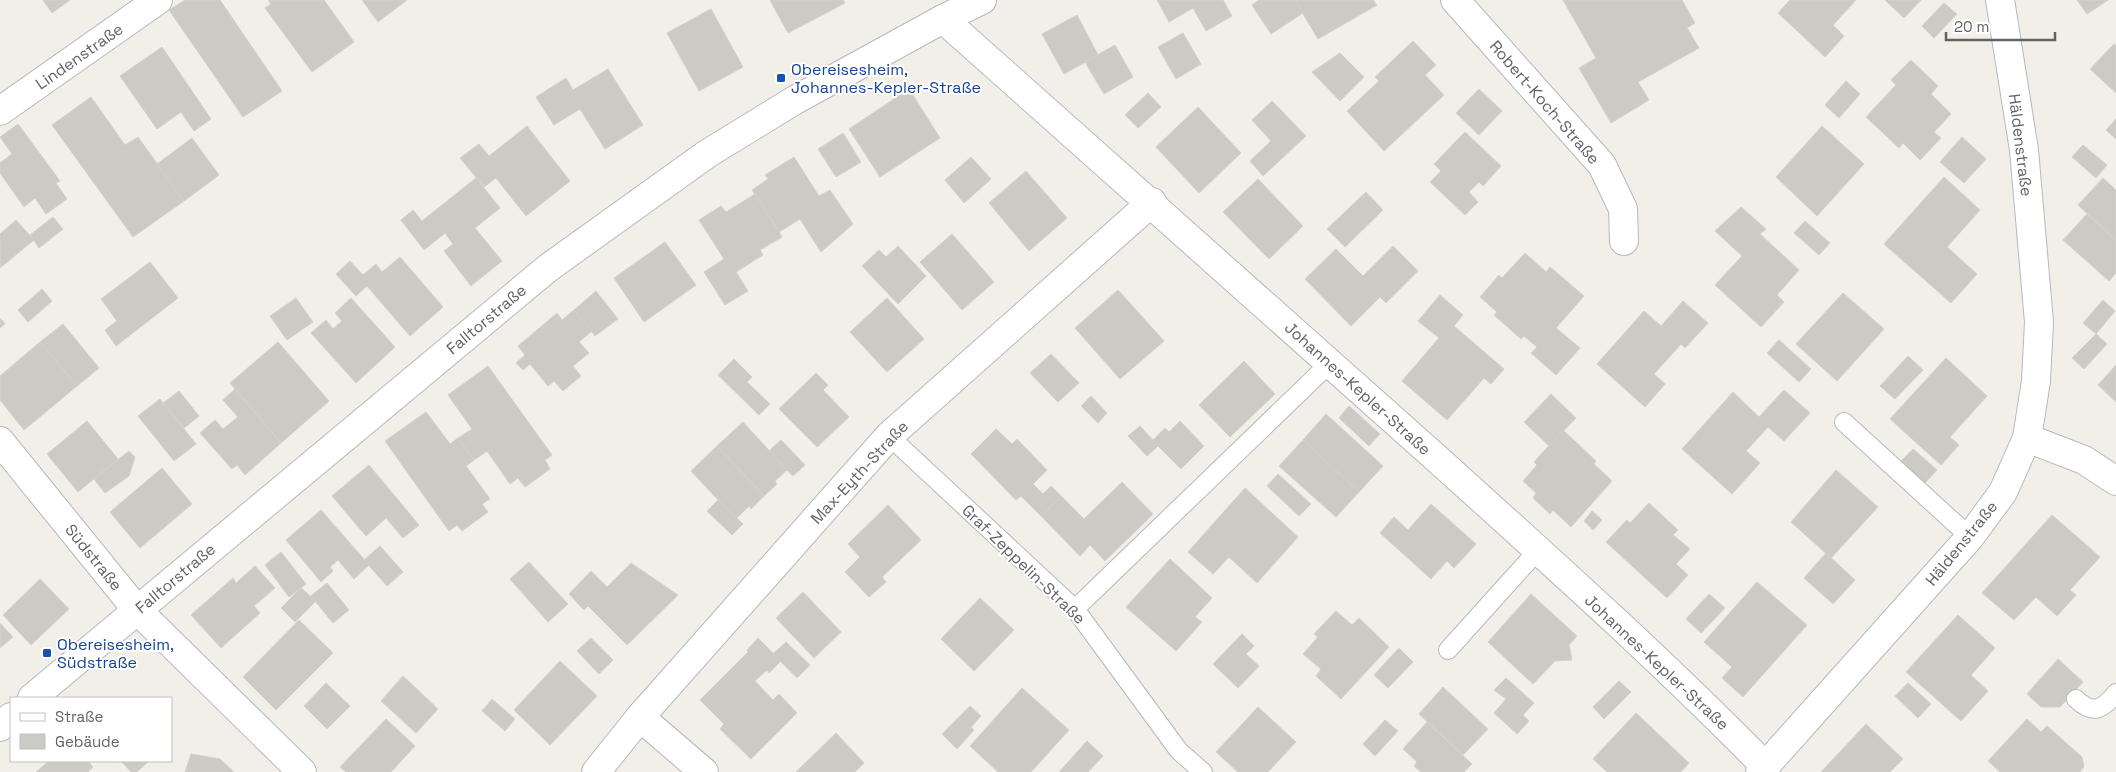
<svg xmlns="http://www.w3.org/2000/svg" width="2116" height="772" font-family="'Space Grotesk',sans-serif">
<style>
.building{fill:#cccac5;stroke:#d6d1c6}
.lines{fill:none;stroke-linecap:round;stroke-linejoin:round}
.service-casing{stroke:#b5b8bc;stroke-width:20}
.minor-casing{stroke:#b5b8bc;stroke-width:30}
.service{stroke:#fff;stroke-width:18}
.minor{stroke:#fff;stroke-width:28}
.transit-dot{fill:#1a4fb4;stroke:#fff;stroke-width:2}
.labels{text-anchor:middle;stroke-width:4;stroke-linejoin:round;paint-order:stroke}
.street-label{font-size:16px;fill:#5f6368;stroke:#fff}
.transit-label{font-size:16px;fill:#164399;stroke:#fff;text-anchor:start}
</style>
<rect width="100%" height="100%" fill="#f1efe8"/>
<g class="building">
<polygon points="43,0 70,0 52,13"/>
<polygon points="185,0 220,0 282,91 243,117 169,10"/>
<polygon points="268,0 324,0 354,42 312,72 265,8 271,4"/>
<polygon points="362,0 407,0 378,22"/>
<polygon points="770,0 843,0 845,3 788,33"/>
<polygon points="1157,0 1223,0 1232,16 1206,31 1193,8 1169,22"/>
<polygon points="1259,0 1295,0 1303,13 1271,34 1252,5"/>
<polygon points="1295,0 1373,0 1377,5 1318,39"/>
<polygon points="1563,0 1682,0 1695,23 1687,28 1699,48 1638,82 1649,100 1611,123 1579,68 1596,58"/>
<polygon points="1790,0 1856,0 1833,25 1844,36 1825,57 1778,13"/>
<polygon points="1885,0 1921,0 1904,18"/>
<polygon points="2077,0 2108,0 2087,14"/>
<polygon points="1944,3 1957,14 1934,38 1922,26"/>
<polygon points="711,9 743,67 699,91 667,33"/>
<polygon points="1077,15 1098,55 1064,74 1042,34"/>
<polygon points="1183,33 1201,64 1176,79 1158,47"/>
<polygon points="1413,41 1436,65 1425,75 1444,95 1384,151 1347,111 1379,81 1375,77"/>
<polygon points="2114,44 2116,46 2116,93 2090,69"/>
<polygon points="1115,45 1133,77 1104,94 1085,62"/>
<polygon points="162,47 211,119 194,131 181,112 157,129 120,76"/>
<polygon points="1340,53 1364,77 1340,101 1312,72"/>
<polygon points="1911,60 1938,86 1931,94 1951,114 1934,132 1941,138 1920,160 1903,143 1899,148 1866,117 1896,85 1891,80"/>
<polygon points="608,69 643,125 605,149 580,109 554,125 536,97 566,78 573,90"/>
<polygon points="1846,81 1860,94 1839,118 1825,105"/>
<polygon points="909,89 940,138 880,177 849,129"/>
<polygon points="1479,89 1502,111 1479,135 1456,113"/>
<polygon points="1148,93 1161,107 1138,128 1125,115"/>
<polygon points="91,97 125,145 138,137 184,201 133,237 52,125"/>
<polygon points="1272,101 1306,136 1263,176 1250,161 1271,141 1252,120"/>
<polygon points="1198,107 1241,153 1199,193 1156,147"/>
<polygon points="2116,119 2116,139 2106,130"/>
<polygon points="18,124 60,181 56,183 67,199 46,214 35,198 24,207 0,173 0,163 12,154 0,137"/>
<polygon points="527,126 570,181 526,216 496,178 484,187 460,158 479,144 489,156"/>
<polygon points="1822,126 1864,164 1817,216 1776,177"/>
<polygon points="1465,132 1501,166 1483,186 1479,182 1469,192 1478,202 1465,215 1430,182 1441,171 1434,164"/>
<polygon points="843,133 861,162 836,177 818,149"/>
<polygon points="1962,137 1986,159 1964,183 1940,162"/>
<polygon points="192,138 219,175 184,201 157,164"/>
<polygon points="2083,145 2107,165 2096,178 2072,157"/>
<polygon points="794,157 819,196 830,190 853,224 821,252 800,219 779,232 752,190 768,179 765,175"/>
<polygon points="971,157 991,179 964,203 945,180"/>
<polygon points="1026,171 1067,218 1029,251 989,203"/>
<polygon points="1944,177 1980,210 1947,247 1977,274 1951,303 1884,244"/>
<polygon points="476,178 500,208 475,228 502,261 471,286 444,251 453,244 445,233 424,250 401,220 413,210 422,221"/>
<polygon points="2103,178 2116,190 2116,240 2078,205"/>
<polygon points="1258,179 1303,226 1269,259 1223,212"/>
<polygon points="1366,192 1383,210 1345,247 1327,229"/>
<polygon points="755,194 782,237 760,250 763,255 736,272 748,291 725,305 704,272 724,259 699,220 721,206 726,212"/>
<polygon points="1741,207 1766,229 1760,234 1799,270 1777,295 1784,302 1761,327 1715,285 1742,256 1715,231"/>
<polygon points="2087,214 2116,240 2116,273 2109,281 2063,240"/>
<polygon points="53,217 63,229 39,248 30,235"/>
<polygon points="16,220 34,240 0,268 0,234"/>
<polygon points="1805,221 1830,243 1819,255 1794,233"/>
<polygon points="952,234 994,282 962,310 920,262"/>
<polygon points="665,242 696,285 644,322 614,278"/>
<polygon points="898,246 926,276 898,304 862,266 879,250 886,257"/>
<polygon points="1393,246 1418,271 1386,303 1380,297 1351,326 1305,279 1336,249 1363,276"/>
<polygon points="1525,253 1546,272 1550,267 1584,296 1556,328 1580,348 1556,375 1531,353 1537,347 1524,336 1521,339 1494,315 1497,312 1480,297 1499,275 1502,278"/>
<polygon points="400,257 443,307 410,336 367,286 356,296 336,274 350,261 363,275 376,264 382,272"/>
<polygon points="150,262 178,298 116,346 105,330 117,321 101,299"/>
<polygon points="42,289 52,301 28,322 18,310"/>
<polygon points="1118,290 1164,341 1120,379 1075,328"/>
<polygon points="596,291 618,319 595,336 574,310"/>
<polygon points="1843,293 1884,329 1837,381 1796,344"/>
<polygon points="1440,295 1463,315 1454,326 1504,369 1491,384 1484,378 1447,420 1402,381 1439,338 1418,321"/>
<polygon points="296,298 313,322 287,340 270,316"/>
<polygon points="351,298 395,347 356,383 311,333 326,320 333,329 342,321 335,313"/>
<polygon points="887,298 924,339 887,372 850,332"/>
<polygon points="2103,300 2115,311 2096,334 2083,323"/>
<polygon points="1683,301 1708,323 1685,348 1681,344 1654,374 1665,384 1645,407 1597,364 1644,311 1661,326"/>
<polygon points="574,310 592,331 579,342 589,353 573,366 581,376 563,391 554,381 548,386 530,364 523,370 516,363 525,355 518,346 557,313 562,320"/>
<polygon points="0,318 5,324 0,328"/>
<polygon points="63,324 99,368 77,386 40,342"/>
<polygon points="2096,334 2107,344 2084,369 2072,358"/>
<polygon points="1779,340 1811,369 1799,382 1767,353"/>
<polygon points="40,342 77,386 24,430 0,400 0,376"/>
<polygon points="278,342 329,401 281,443 230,383"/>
<polygon points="1051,354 1079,383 1058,402 1030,373"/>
<polygon points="1908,356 1923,370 1895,399 1880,386"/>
<polygon points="1946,358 1987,396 1950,437 1959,445 1941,465 1890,419"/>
<polygon points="734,359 752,377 747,382 770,404 759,415 718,375"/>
<polygon points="1244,361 1275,394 1230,437 1199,405"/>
<polygon points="2116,365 2116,402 2098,385"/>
<polygon points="488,366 552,455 545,460 550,469 525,487 518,478 510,484 487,451 474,460 458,438 472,429 448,395"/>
<polygon points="816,373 828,385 823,390 849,417 817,447 779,409"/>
<polygon points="235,389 281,443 245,475 237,465 232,469 200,433 215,420 223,429 238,417 223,400"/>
<polygon points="1784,390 1810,413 1784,441 1768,427 1746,451 1760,463 1732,494 1682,449 1733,392 1759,417"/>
<polygon points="179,391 199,416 184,428 163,403"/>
<polygon points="1551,394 1576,418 1549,446 1524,422"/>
<polygon points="1091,396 1107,413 1098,423 1081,406"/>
<polygon points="160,399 196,444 174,461 138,416"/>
<polygon points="1349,406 1380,434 1369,446 1339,418"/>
<polygon points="426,412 450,444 458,438 474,460 466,466 490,499 482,504 488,512 462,531 457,525 449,531 385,441"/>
<polygon points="1326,414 1383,466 1359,492 1303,440"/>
<polygon points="87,421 118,459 78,492 47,454"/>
<polygon points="1180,421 1204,446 1181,469 1158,446 1147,456 1128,436 1140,426 1153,440 1165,428 1169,432"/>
<polygon points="743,422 787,470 775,481 777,484 764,496 717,446"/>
<polygon points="996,429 1012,444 1017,439 1047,470 1033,484 1043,494 1051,486 1061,496 1041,516 1021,496 1016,500 971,454"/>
<polygon points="1563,430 1596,461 1594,464 1612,481 1571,527 1553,510 1550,514 1533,498 1536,493 1523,481 1537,465 1534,462"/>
<polygon points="781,440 805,465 793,476 769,451"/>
<polygon points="1303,440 1359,492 1336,517 1279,466"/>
<polygon points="717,446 764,496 751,509 749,506 736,519 691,471"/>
<polygon points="1913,449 1937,470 1925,483 1901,461"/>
<polygon points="129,451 135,457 129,476 105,493 94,479"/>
<polygon points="369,465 419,525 403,538 386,518 366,536 332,496"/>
<polygon points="162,468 192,504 140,548 110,512"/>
<polygon points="1836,470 1878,507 1831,558 1791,522"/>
<polygon points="1278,474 1311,504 1299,516 1267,486"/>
<polygon points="1122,482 1153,514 1105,561 1090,545 1080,556 1041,516 1061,496 1084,519"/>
<polygon points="1245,488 1298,537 1257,583 1229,557 1213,574 1188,552"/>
<polygon points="718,500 743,524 732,535 707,511"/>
<polygon points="1649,503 1678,530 1673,535 1690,549 1676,564 1688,575 1667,598 1606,542 1627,520 1630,523"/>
<polygon points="1431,504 1476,544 1454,568 1447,561 1431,579 1380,533 1394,517 1408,530"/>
<polygon points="888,505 921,540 882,577 886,582 869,597 845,572 860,557 848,544"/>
<polygon points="321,510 369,565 354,579 338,560 330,567 333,571 321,582 286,540"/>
<polygon points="1592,511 1602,520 1593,530 1584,521"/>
<polygon points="2052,515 2100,557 2070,590 2076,595 2057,616 2036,597 2014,620 1982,593"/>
<polygon points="380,546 403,572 387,586 364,560"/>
<polygon points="281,552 306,584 289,597 265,565"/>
<polygon points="1826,553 1855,580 1833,604 1804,578"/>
<polygon points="1170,559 1212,598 1195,617 1202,622 1176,651 1126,607"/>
<polygon points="529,562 568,604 548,622 510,579"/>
<polygon points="631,563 678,595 627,645 588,606 584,610 569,594 591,571 607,587"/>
<polygon points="255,566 275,588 254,606 260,613 221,648 191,615 233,578 236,583"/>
<polygon points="40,579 69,609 31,645 3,615"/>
<polygon points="1757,582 1807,625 1743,697 1722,678 1732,667 1704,642"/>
<polygon points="327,583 349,610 333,623 311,596"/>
<polygon points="301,588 316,601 295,622 281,608"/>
<polygon points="803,592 841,632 814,658 776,618"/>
<polygon points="1531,594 1577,636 1569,645 1572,660 1555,661 1533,684 1488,642"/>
<polygon points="1709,594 1725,608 1701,633 1686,619"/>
<polygon points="980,598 1014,630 974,671 941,639"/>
<polygon points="1336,611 1352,625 1359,618 1389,647 1341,699 1316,676 1321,669 1303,654 1318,637 1314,634"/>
<polygon points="1958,615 1995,648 1971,675 1988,691 1961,721 1906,672"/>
<polygon points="299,620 333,653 276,710 243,677"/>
<polygon points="0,623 13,637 0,648"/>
<polygon points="1242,634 1254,646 1246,654 1259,666 1238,688 1213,664"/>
<polygon points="591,638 613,660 599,674 577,651"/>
<polygon points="758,638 781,661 769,673 767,670 755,681 773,700 779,694 797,713 751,759 720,729 724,724 700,700 748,652 747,650"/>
<polygon points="786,642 810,665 797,678 773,654"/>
<polygon points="1399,648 1413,662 1388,688 1374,675"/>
<polygon points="2058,659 2083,682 2060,707 2041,707 2027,694"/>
<polygon points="560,661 597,696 550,745 514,710"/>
<polygon points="403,676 438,709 416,733 381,701"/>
<polygon points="1506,678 1534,703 1523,715 1529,721 1517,734 1494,713 1506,699 1494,690"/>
<polygon points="1619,681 1631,692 1604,719 1593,707"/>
<polygon points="326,683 350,706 327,729 304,706"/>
<polygon points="1908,683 1931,704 1918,718 1895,696"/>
<polygon points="1443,687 1488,729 1463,755 1419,714"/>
<polygon points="1022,688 1069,730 1031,772 998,772 970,746"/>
<polygon points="492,699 515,719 505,731 482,711"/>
<polygon points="970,706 981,716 971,727 974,730 957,749 942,734"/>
<polygon points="1258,707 1296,742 1268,772 1238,772 1216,752"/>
<polygon points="1636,713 1689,763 1681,772 1607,772 1593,759"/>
<polygon points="386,719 415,746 391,772 346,772 340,767"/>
<polygon points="2027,719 2041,732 2047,726 2082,757 2084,767 2080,772 2000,772 1988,761"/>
<polygon points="1385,720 1398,731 1375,756 1363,744"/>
<polygon points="1427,722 1472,764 1464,772 1421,772 1414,766 1417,762 1403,749"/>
<polygon points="1866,724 1903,759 1890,772 1821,772"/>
<polygon points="836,733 864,763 855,772 796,772"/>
<polygon points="1087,741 1103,756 1088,772 1059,772"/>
<polygon points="191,754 220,759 234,772 185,772"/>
<polygon points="49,761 88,761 93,767 88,772 36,772"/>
<polygon points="121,761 149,761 137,772 131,772"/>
</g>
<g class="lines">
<g class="service-casing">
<g id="service">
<polyline points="1844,422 1970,537"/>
<polyline points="889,436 1075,609 1179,751 1203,772"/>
<polyline points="1075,609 1331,362"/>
<polyline points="1448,650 1538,550"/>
<path d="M2076,699C2093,715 2102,710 2116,693"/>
</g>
</g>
<g class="minor-casing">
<g id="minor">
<polyline points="1455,0 1602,165 1623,209 1624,241"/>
<path d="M943,19C1108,164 1272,310 1435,457C1547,558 1660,659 1765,766"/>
<polyline points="0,111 158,0"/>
<polyline points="2027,438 2084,460 2116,481"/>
<polyline points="0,441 137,610 302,772"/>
<polyline points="32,698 548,268 707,154 795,100 943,19 982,0"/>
<polyline points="640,717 704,772"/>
<polyline points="0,727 11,717"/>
<polyline points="596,772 640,717 889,436 1152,202"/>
<polyline points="1760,772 1970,537 2003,492 2027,438 2036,381 2039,322 2024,150 2000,0"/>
</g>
</g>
<use href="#service" class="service"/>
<use href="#minor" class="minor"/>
</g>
<g class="transit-dot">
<rect x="776" y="73" width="10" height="10" rx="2.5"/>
<rect x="42" y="648" width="10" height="10" rx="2.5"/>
</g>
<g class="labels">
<g class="street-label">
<text transform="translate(79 56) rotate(-35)" y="6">Lindenstraße</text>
<text transform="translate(1545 102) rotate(49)" y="6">Robert-Koch-Straße</text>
<text transform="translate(2021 145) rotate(83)" y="6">Häldenstraße</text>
<text transform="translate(486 319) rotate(-40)" y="6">Falltorstraße</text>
<text transform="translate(1358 388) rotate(42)" y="6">Johannes-Kepler-Straße</text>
<text transform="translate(859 472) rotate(-47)" y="6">Max-Eyth-Straße</text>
<text transform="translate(1961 543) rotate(-51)" y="6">Häldenstraße</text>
<text transform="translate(94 557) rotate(51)" y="6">Südstraße</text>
<text transform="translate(1024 564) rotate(44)" y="6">Graf-Zeppelin-Straße</text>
<text transform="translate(175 578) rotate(-40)" y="6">Falltorstraße</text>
<text transform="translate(1657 662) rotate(43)" y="6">Johannes-Kepler-Straße</text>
</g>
<g class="transit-label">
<text x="791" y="75">Obereisesheim,<tspan x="791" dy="18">Johannes-Kepler-Straße</tspan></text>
<text x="57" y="650">Obereisesheim,<tspan x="57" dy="18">Südstraße</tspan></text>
</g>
</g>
<rect x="10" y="697" width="162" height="65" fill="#ffffff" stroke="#bfc1c3"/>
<rect x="20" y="713" width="25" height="8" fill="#ffffff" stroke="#bfc1c3"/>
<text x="55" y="722" font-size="15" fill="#5f6368">Straße</text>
<rect x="20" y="734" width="25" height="15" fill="#cccac5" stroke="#bfc1c3"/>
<text x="55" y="747" font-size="15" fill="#5f6368">Gebäude</text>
<path d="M1946 32v8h109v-8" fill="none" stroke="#5f6368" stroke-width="2.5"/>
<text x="1954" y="32" font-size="15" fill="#5f6368" stroke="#ffffff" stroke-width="4" paint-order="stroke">20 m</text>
</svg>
